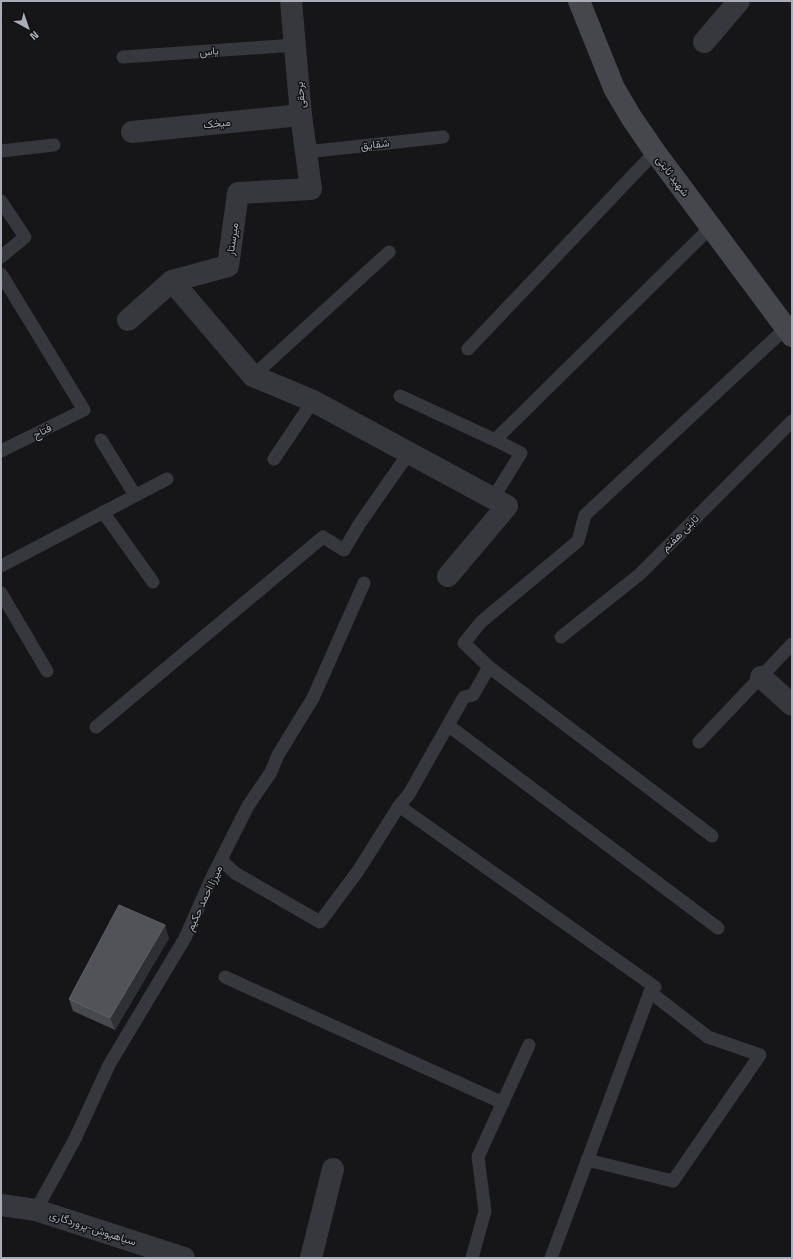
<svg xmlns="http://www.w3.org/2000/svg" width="793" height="1259" font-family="'Titillium Web',Vazirmatn,sans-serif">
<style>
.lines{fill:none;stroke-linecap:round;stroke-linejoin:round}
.service{stroke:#37383d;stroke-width:13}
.minor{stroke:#37383d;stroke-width:22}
.tertiary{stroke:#37383d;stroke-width:22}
.secondary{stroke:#45474d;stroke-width:22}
.wall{fill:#47494d}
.shaded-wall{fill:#2f3033}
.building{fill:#525359;stroke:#5f6168}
.labels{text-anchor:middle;stroke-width:3;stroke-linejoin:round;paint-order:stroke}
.street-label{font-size:11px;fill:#a8adb8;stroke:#111113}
</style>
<rect width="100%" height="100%" fill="#161618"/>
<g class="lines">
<g class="service">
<polyline points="123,57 295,45"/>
<polyline points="1,151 54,145"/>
<polyline points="306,152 443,137"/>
<polyline points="1,201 25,237 1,257"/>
<polyline points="1,274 84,410 1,451"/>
<polyline points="468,349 655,152"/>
<polyline points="253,376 389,252"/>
<polyline points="400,396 495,440"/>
<polyline points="101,440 135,495"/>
<polyline points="274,459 313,401"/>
<polyline points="492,500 521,453 495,440 711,227"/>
<polyline points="103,512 153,582"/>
<polyline points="1,566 167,479"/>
<polyline points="1,593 47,671"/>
<polyline points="561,637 640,574 792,421"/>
<polyline points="449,726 718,928"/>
<polyline points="96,727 323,537 344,550 360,523 409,453"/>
<polyline points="699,742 792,644"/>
<polyline points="399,806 655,987 650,992 551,1258"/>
<polyline points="712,836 489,667 464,643 481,622 578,541 585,515 786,328"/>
<polyline points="221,860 235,873 320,922 358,871 399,806 409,794 464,697 473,695 489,667"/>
<polyline points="225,977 503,1103"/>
<polyline points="587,1160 673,1181 760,1055 708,1037 650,992"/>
<polyline points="36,1210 75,1139 109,1065 185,938 211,879 248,806 271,772 278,755 313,698 364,583"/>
<polyline points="472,1258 485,1211 478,1157 529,1045"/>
</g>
<g class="minor">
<polyline points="704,42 739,1"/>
<polyline points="132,132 301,115"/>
<polyline points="172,281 253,376 313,401 507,506 448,576"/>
<polyline points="128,320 172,281 228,266 238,193 311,189 301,115 291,1"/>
<polyline points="761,677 792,705"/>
<polyline points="311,1258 333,1169"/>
</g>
<polyline class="tertiary" points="1,1205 36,1210 184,1258"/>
<polyline class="secondary" points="579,1 614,88 631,117 655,152 792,336"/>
</g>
<polygon class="wall" points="169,938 115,1030 73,1011 69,999"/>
<polygon class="shaded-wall" points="165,925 169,938 115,1030 110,1018"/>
<polygon class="building" points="119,905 165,925 110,1018 69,999"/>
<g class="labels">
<g class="street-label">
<text transform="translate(209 51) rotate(-4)" y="4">یاس</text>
<text transform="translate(300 95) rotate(-95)" y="4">برحقی</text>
<text transform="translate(217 123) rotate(-6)" y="4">میخک</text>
<text transform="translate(375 144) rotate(-6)" y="4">شقایق</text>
<text transform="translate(673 176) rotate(53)" y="4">شهید ثابتی</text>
<text transform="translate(232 239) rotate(-82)" y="4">میرستار</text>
<text transform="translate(42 431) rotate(-27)" y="4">فتاح</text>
<text transform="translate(680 533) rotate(-45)" y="4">ثابتی هفتم</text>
<text transform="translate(204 898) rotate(-65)" y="4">میرزا احمد حکیم</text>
<text transform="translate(93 1228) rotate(18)" y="4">سیاهپوش-پروردگاری</text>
</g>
</g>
<rect width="793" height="1259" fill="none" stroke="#a8adb8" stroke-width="4"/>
<g transform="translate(28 28) rotate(140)" stroke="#111113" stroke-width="3" paint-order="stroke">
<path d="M0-3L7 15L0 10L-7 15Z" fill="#a8adb8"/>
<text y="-6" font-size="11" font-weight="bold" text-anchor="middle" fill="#a8adb8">N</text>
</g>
</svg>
